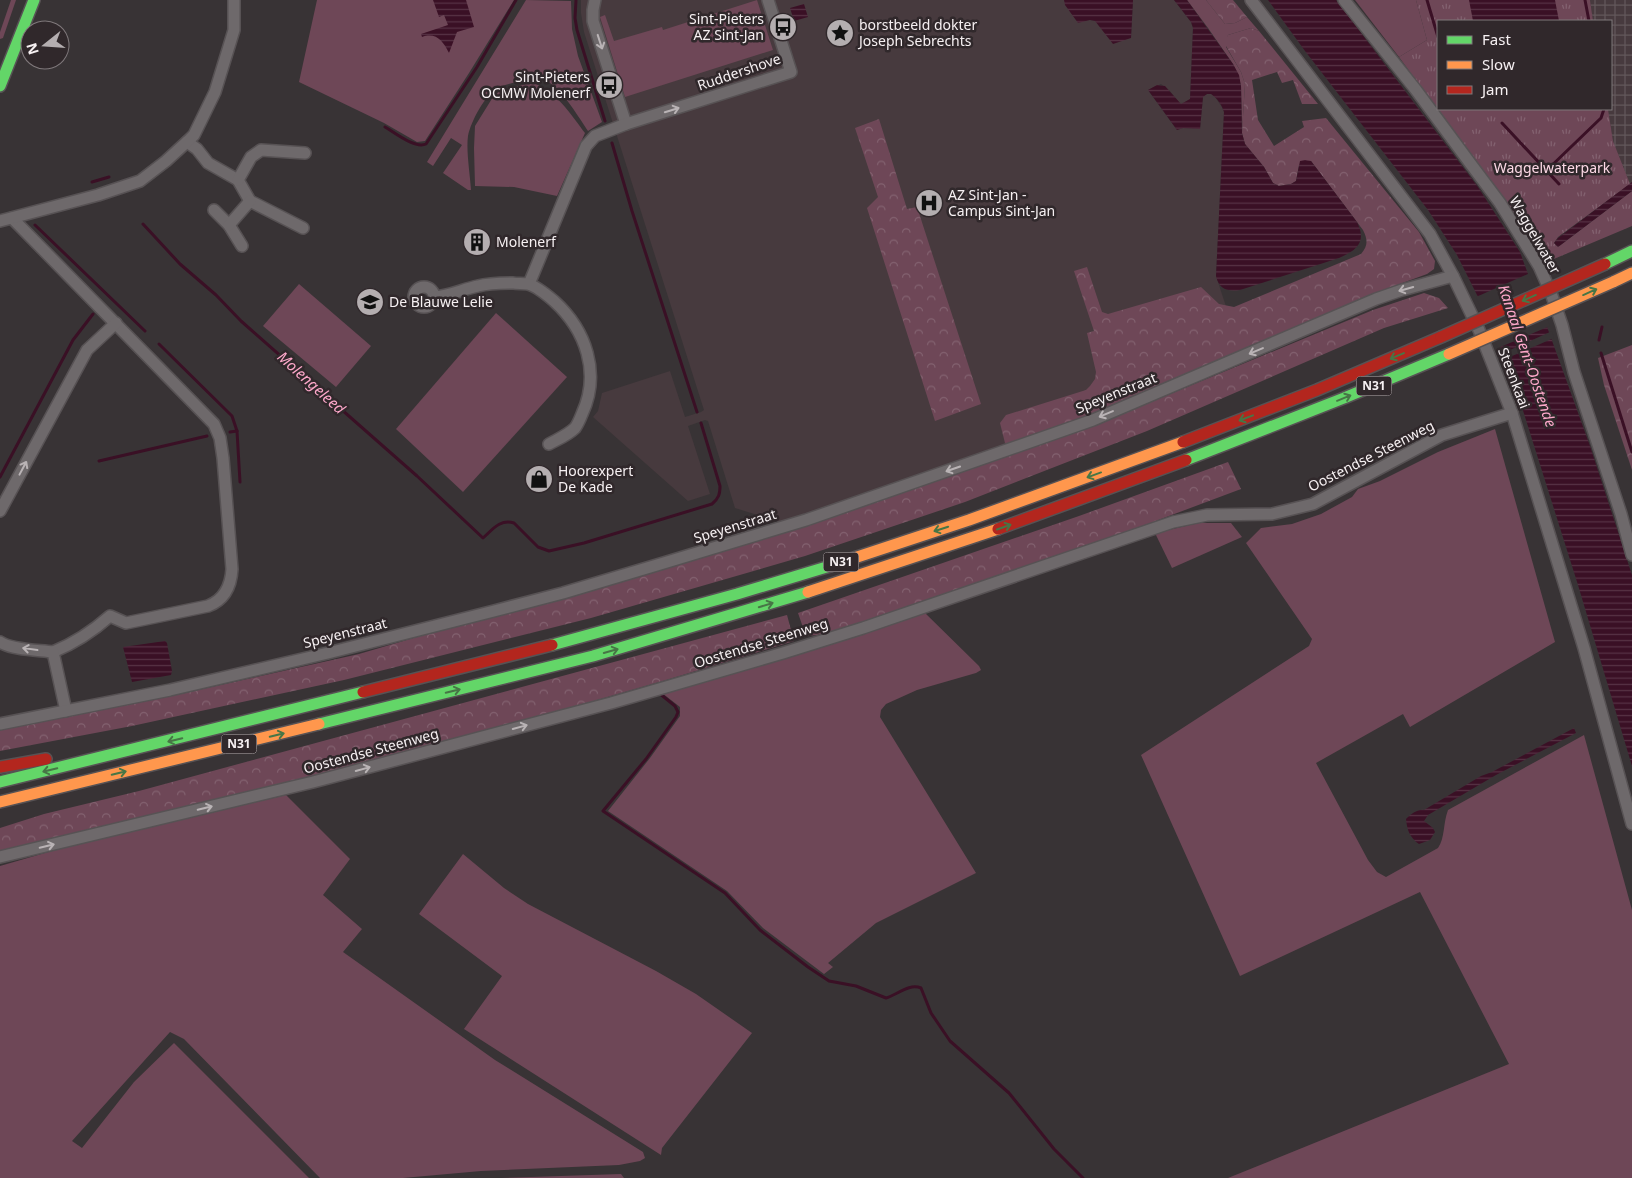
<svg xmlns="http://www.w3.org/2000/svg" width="1632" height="1178" font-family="'Noto Sans',sans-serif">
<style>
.built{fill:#473a3e}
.industrial{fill:url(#industrial-grid)}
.green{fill:#6e4757}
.forest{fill:url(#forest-crowns)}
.park{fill:url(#park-tufts)}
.water{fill:url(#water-rules)}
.pier{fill:#383335}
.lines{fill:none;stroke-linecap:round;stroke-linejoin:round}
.stream{stroke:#3a1025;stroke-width:3}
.street-casing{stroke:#575254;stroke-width:14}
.fast-casing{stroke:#575254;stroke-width:14}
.slow-casing{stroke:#575254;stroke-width:14}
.jam-casing{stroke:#575254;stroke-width:14}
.street{stroke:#6e696b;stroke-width:11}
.fast{stroke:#63d668;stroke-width:11}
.slow{stroke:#ff974d;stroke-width:11}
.jam{stroke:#b3261e;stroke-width:11}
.slow-bridge-casing{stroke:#575254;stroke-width:14;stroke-linecap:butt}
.jam-bridge-casing{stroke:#575254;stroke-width:14;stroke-linecap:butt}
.slow-bridge{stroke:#ff974d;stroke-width:11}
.jam-bridge{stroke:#b3261e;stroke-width:11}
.oneway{stroke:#b9b3b5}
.oneway2{stroke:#477646}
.labels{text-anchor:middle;stroke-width:5;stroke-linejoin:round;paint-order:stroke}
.shield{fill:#30282b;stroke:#bbb4b6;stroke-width:1}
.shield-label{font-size:12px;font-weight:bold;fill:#f6f0f2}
.poi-label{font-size:14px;fill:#f6f0f2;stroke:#30282b;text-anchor:start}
.street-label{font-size:14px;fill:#f6f0f2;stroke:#30282b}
.park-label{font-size:14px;fill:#fdd9e6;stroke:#30282b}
.water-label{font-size:15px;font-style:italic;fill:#fda8ca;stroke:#30282b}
</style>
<defs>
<pattern id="industrial-grid" width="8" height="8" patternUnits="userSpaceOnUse" patternTransform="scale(1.25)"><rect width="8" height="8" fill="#473a3e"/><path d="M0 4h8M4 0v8" fill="none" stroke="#62575a"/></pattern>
<pattern id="forest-crowns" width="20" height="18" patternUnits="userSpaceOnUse" patternTransform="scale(1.25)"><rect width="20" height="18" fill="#6e4757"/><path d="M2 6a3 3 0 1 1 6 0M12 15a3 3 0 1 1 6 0" fill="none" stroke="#836270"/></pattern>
<pattern id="park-tufts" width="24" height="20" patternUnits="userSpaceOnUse" patternTransform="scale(1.25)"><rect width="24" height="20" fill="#6e4757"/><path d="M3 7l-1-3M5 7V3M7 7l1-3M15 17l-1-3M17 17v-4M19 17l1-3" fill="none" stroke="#836270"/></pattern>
<pattern id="water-rules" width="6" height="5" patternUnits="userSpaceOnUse" patternTransform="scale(1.25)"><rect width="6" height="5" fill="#3a1025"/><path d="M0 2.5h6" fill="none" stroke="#573345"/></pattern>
</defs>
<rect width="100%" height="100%" fill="#383335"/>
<polygon class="built" points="581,0 1064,0 1090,20 1095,21 1131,38 1133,0 1174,0 1191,22 1193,28 1190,99 1181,105 1170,91 1161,84 1148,90 1177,130 1183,128 1200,129 1203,96 1207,94 1212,94 1215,97 1222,107 1224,112 1216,276 1241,352 1092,417 783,523 735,508 708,421 705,420 688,426 710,494 688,501 593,417 598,411 602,393 670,371 685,417 701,412 704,410 584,32 581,13"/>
<polygon class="industrial" points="1590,0 1632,0 1632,190 1613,141 1608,109 1611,109 1611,21 1593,21"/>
<g class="green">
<polygon points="11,0 16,0 3,38 0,39 0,32"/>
<polygon points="317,0 514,0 469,73 425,141 417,142 384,123 299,82"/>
<path d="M526,0L571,1L572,29L578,56L602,122L588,131C580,119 563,91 550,83C540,77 532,78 521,81C514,83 505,84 498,88C485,95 471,121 468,136C466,151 470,174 471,190H468L443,173L462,145L451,138L433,166L427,162Z"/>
<polygon points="757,0 773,50 625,97 600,17 605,15 614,41 662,27 663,30"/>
<polygon points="1187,0 1206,0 1225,24 1235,23 1247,17 1259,31 1251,28 1228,35 1226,47 1241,72 1245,84 1242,133 1241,86 1238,75 1233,64 1208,28"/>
<polygon points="1355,0 1416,0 1427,40 1399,57"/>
<path d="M530,83C553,86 572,116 585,133L557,196L514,187L475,186L474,148L475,126L493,97L500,91Z"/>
<polygon points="299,284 371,346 336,387 263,326"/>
<polygon points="496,313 567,377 463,492 396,429"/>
<path d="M1495,429L1555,642L1410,727L1403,714L1316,763L1368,860L1377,872L1386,877L1438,848C1445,838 1443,823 1448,810L1584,735L1632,910V1178H1228L1509,1064L1420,892L1240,976L1141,755L1309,646L1312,639L1246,543L1261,528L1292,524L1321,514L1352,497L1358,489L1380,481L1438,452Z"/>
<polygon points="1199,523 1231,523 1242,537 1172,568 1155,533"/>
<polygon points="924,612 979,666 981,670 976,673 917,690 886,704 881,710 880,717 976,873 876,923 828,963 833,967 824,974 763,928 727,891 608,811 650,758 680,716 680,707 662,693"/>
<polygon points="286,795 350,859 323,895 362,929 343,952 495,1060 643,1152 645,1158 640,1161 619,1165 481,1171 403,1178 320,1178 184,1039 170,1032 72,1141 82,1148 134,1082 174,1043 309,1178 0,1178 0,866 62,848"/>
<polygon points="463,854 504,888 528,904 656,971 696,994 752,1033 662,1148 661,1155 464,1029 502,976 419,914"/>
<polygon points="621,1174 624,1178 501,1178"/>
</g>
<g class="forest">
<polygon points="1206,0 1233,0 1247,17 1235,23 1225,24"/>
<path d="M1251,28L1259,31L1318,104H1302L1293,80L1282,83L1277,72L1252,80L1258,120L1274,146L1304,127L1302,121L1326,118L1419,232L1435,261L1434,269L1427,274L1375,293L1092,417L1011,445L1005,443L1000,423L1006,415L1086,390L1090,386L1095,379L1096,372L1087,333L1094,331L1074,271L1087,267L1102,312L1108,314L1201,287L1219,304L1234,307L1361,254C1368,246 1368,240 1363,230L1311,161L1299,165L1296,181L1291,184L1279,186L1273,183L1264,167L1245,144L1242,133L1245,84L1241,72L1226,46L1225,42L1228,35Z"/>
<polygon points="879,119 907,209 917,207 981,404 935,421 867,208 878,197 855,128"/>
<polygon points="1424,293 1439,298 1448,308 1384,328 1147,431 965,502 805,556 591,618 344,680 132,726 0,751 0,730 176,695 359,654 502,612 652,573 809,524 1110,419 1373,310"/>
<polygon points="1632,345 1632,470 1604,385 1598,358"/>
<polygon points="1228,462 1241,489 1097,543 872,621 817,635 806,636 798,613 1079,516"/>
<polygon points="787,615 794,641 663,681 466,738 0,854 0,828 44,814 139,791"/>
</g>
<polygon class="park" points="1416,0 1590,0 1593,21 1438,21 1438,109 1608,109 1613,141 1630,184 1558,237 1554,243 1558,247 1632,191 1632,226 1542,264 1474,159 1399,57 1427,40"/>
<g class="water">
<path d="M433,0H466L474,27L457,32L449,53C443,41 436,32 422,37L421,34L448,25L444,15L439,17Z"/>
<polygon points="1064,0 1133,0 1131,38 1113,44 1095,21 1090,20 1078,23 1065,5"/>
<path d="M1174,0H1187L1233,64L1239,75L1241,86L1242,133L1245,144L1264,167L1273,183L1279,186L1291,184L1296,181L1300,161L1305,160L1311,161L1357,222C1367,242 1357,250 1339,258L1240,290C1227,292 1219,289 1216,276L1224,112C1222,105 1217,98 1211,94H1207L1203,97L1200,129L1183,128L1177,130L1148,90L1157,85L1165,86L1181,104L1190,99L1193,28L1191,22Z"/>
<polygon points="1268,0 1336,0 1478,187 1520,252 1590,446 1632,575 1632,766 1578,585 1514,382 1492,325 1457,255 1428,210 1305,51"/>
<polygon points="1469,0 1555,0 1559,21 1473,21"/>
<polygon points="804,4 808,17 794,21 790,8"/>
<polygon points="1632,182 1632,191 1558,247 1554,243 1558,238"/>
<polygon points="165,641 167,643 172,671 171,675 132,682 123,647"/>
<path d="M1574,728L1576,733L1496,775L1428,815L1424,821L1433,828L1435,832L1430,840L1419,844C1410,838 1407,830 1406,819C1411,814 1418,809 1424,810L1481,776L1492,772Z"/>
</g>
<g class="pier">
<polygon points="1530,273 1550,326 1498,348 1476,297"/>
<polygon points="1552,331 1554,338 1503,360 1501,354"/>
</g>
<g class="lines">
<g class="stream">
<polyline points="576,0 575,18 577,30 605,121"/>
<polyline points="1427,0 1438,37"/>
<polyline points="1585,0 1589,21"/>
<polyline points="1502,123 1559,184"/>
<path d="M385,127C395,133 415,149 426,144L477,67L516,0"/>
<polyline points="612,143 632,211 697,412"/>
<polyline points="1546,171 1601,118 1604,109"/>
<polyline points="92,182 109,177"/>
<path d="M143,224L180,264L216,295L241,321L417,476L483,538C493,529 500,519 514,523L538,547L549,551L584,543L712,504C719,498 720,494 720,486L701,423"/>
<polyline points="35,225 145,331"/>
<polyline points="1542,254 1549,251"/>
<polyline points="1599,340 1602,327"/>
<polyline points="159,344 232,416 237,431"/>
<polyline points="1601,353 1632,452"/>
<polyline points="230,432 237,431 240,482"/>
<polyline points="99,461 207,436"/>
<polyline points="0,477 73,340 93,314"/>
<path d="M659,693L675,706L678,712L676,717L646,759L603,811L725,893L760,930L808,967L829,981L856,986L886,998C897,995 909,983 921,988L931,1013L950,1041L1009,1093L1054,1149L1083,1178"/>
</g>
<g class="street-casing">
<g id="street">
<polyline points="595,0 593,10 593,21 626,124"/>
<polyline points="1251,0 1430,234 1453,276 1479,330 1512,413 1584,648 1632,824"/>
<polyline points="1344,0 1416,90 1470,163 1500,203 1539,266 1551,293 1562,325 1574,372 1621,514 1632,555"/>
<polyline points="187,142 197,149 208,163 238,180 250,201 303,228"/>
<polyline points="238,180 251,157 261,150 305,153"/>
<polyline points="214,210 229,225 242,246"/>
<path d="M12,218L214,424L220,438L223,458L232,569C231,586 224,600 208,606L126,623L110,616C93,631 75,643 53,652"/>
<polyline points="0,221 98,195 140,181 166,161 190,139 194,135 215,92 234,30 234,0"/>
<polyline points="229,225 250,201"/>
<polyline points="529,284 586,146 595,136 626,124 791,72 768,0"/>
<circle cx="424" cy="297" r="10"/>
<path d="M434,297C450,296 463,289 478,286C489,283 502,283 513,283C517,284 523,283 528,284C536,286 547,295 554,301C586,330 601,373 582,414C580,419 578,424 575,428C568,435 558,439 549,444"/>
<polyline points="0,511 87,350 116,323"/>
<path d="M0,642C12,650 38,650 53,652L66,711"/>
<polyline points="0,724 170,690 328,653 494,611 563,593 657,565 806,520 1093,420 1376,299 1402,290 1453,276"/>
<polyline points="0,857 313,782 611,703 783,653 863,628 1173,522 1207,515 1272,514 1313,504 1442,435 1512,413"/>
</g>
</g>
<g class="fast-casing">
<g id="fast">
<polyline points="0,86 34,0"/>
<polyline points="1605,264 1632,251"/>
<polyline points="1186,460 1344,398 1449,354"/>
<polyline points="552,645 737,594 830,566"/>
<polyline points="319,724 593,656 808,592"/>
<polyline points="0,782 363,692"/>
</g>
</g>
<g class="slow-casing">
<g id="slow">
<polyline points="1613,282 1632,273"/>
<polyline points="830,566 969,520 1183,442"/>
<polyline points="808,592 998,529"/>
<polyline points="0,802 319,724"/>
</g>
</g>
<g class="jam-casing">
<g id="jam">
<polyline points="1183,442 1317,390 1441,337"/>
<polyline points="998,529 1186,460"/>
<polyline points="363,692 552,645"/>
<polyline points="0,767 46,759"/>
</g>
</g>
<use href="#street" class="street"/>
<use href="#fast" class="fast"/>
<use href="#slow" class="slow"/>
<use href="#jam" class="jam"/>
<g class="slow-bridge-casing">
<polyline id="slow-bridge" points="1449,354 1613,282"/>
</g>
<g class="jam-bridge-casing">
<polyline id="jam-bridge" points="1441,337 1605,264"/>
</g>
<use href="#slow-bridge" class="slow-bridge"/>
<use href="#jam-bridge" class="jam-bridge"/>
</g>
<defs><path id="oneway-shaft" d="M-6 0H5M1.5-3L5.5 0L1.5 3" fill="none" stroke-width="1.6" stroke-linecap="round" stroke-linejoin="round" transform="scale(1.25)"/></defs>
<g class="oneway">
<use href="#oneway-shaft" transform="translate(600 42) rotate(72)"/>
<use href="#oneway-shaft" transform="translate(672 110) rotate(-17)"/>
<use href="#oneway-shaft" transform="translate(1406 289) rotate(164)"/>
<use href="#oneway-shaft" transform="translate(1256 351) rotate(157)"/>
<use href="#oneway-shaft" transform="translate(1106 414) rotate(157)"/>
<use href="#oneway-shaft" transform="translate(23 468) rotate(-62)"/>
<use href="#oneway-shaft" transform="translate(953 469) rotate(161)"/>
<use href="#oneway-shaft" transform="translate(30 649) rotate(-172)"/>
<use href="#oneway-shaft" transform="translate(520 727) rotate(-15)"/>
<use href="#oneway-shaft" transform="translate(363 769) rotate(-15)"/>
<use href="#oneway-shaft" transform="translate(205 808) rotate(-13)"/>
<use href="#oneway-shaft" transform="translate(47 846) rotate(-13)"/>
</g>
<g class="oneway2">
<use href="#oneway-shaft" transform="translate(1590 292) rotate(-24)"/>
<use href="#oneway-shaft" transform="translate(1529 298) rotate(156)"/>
<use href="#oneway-shaft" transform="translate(1397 356) rotate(157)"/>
<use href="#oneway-shaft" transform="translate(1344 398) rotate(-22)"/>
<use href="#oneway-shaft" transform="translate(1246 418) rotate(159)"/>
<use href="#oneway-shaft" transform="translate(1094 475) rotate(160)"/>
<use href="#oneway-shaft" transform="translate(1004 527) rotate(-19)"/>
<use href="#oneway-shaft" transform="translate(941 529) rotate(162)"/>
<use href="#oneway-shaft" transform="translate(766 605) rotate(-17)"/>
<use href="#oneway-shaft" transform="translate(611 651) rotate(-16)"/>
<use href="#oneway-shaft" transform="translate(453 691) rotate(-14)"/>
<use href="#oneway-shaft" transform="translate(277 735) rotate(-14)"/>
<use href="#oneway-shaft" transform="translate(175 740) rotate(166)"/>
<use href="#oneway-shaft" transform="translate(50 770) rotate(166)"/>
<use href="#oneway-shaft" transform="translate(119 773) rotate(-14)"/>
</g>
<defs>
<g id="bus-disc" transform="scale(1.4375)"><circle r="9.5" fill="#b4aeb0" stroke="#30282b"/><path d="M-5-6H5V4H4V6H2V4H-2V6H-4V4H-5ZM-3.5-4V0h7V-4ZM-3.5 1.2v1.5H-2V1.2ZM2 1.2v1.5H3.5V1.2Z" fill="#111"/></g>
<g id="sight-disc" transform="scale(1.4375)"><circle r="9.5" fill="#b4aeb0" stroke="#30282b"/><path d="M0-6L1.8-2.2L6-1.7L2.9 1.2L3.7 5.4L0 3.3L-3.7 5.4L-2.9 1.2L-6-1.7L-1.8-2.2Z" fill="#111"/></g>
<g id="hospital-disc" transform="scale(1.4375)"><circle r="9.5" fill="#b4aeb0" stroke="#30282b"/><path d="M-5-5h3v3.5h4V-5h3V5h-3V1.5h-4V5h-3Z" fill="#111"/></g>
<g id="building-disc" transform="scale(1.4375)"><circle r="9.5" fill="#b4aeb0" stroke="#30282b"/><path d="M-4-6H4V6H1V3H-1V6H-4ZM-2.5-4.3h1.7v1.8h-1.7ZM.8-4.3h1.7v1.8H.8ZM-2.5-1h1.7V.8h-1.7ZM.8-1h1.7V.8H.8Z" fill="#111"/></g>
<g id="school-disc" transform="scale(1.4375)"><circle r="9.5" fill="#b4aeb0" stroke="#30282b"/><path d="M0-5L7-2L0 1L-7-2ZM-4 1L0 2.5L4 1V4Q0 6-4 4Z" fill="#111"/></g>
<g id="shop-disc" transform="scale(1.4375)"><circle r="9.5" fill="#b4aeb0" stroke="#30282b"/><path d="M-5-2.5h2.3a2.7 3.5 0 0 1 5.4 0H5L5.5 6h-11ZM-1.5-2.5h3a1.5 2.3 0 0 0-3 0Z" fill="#111"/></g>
</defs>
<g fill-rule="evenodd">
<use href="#bus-disc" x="783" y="27"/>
<use href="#sight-disc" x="840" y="33"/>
<use href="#bus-disc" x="609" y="85"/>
<use href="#hospital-disc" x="929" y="203"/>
<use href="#building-disc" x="477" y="242"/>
<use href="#school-disc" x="370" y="302"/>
<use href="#shop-disc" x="539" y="479"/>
</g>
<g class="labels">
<g class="shield">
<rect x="1356.5" y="376.5" width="35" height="19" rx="4"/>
<rect x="823.5" y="552.5" width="35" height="19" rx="4"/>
<rect x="221.5" y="734.5" width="35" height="19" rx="4"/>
</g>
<g class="shield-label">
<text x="1374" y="390">N31</text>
<text x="841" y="566">N31</text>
<text x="239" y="748">N31</text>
</g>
<g class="poi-label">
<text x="764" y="24" text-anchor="end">Sint-Pieters<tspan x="764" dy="16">AZ Sint-Jan</tspan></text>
<text x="859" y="30">borstbeeld dokter<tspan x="859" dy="16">Joseph Sebrechts</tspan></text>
<text x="590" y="82" text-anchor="end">Sint-Pieters<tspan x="590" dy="16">OCMW Molenerf</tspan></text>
<text x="948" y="200">AZ Sint-Jan -<tspan x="948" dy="16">Campus Sint-Jan</tspan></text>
<text x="496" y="247">Molenerf</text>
<text x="389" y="307">De Blauwe Lelie</text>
<text x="558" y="476">Hoorexpert<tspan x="558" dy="16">De Kade</tspan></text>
</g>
<g class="street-label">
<text transform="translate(739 72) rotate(-19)" y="5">Ruddershove</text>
<text transform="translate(1535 235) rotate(60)" y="5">Waggelwater</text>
<text transform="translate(1514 378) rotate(69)" y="5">Steenkaai</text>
<text transform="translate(1116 393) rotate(-22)" y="5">Speyenstraat</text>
<text transform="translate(1371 456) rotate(-27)" y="5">Oostendse Steenweg</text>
<text transform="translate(735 526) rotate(-17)" y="5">Speyenstraat</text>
<text transform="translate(345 633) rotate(-14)" y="5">Speyenstraat</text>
<text transform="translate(761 643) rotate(-17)" y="5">Oostendse Steenweg</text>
<text transform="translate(371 751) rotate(-15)" y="5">Oostendse Steenweg</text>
</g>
<g class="park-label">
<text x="1552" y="173">Waggelwaterpark</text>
</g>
<g class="water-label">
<text transform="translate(1527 356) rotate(71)" y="5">Kanaal Gent-Oostende</text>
<text transform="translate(311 383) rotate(42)" y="5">Molengeleed</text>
</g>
</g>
<rect x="1437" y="20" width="175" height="90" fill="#30282b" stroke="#7f787b"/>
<rect x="1447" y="36" width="25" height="8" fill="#63d668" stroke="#7f787b"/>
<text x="1482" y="45" font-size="15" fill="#f6f0f2">Fast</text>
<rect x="1447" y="61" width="25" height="8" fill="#ff974d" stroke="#7f787b"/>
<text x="1482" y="70" font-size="15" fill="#f6f0f2">Slow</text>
<rect x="1447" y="86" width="25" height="8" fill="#b3261e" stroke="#7f787b"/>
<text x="1482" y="95" font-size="15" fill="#f6f0f2">Jam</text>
<g transform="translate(45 45) rotate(253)"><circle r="24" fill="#30282b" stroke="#7f787b"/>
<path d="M0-4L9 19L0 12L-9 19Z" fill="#b4aeb0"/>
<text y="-8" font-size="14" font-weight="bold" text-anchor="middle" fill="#f6f0f2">N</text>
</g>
</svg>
